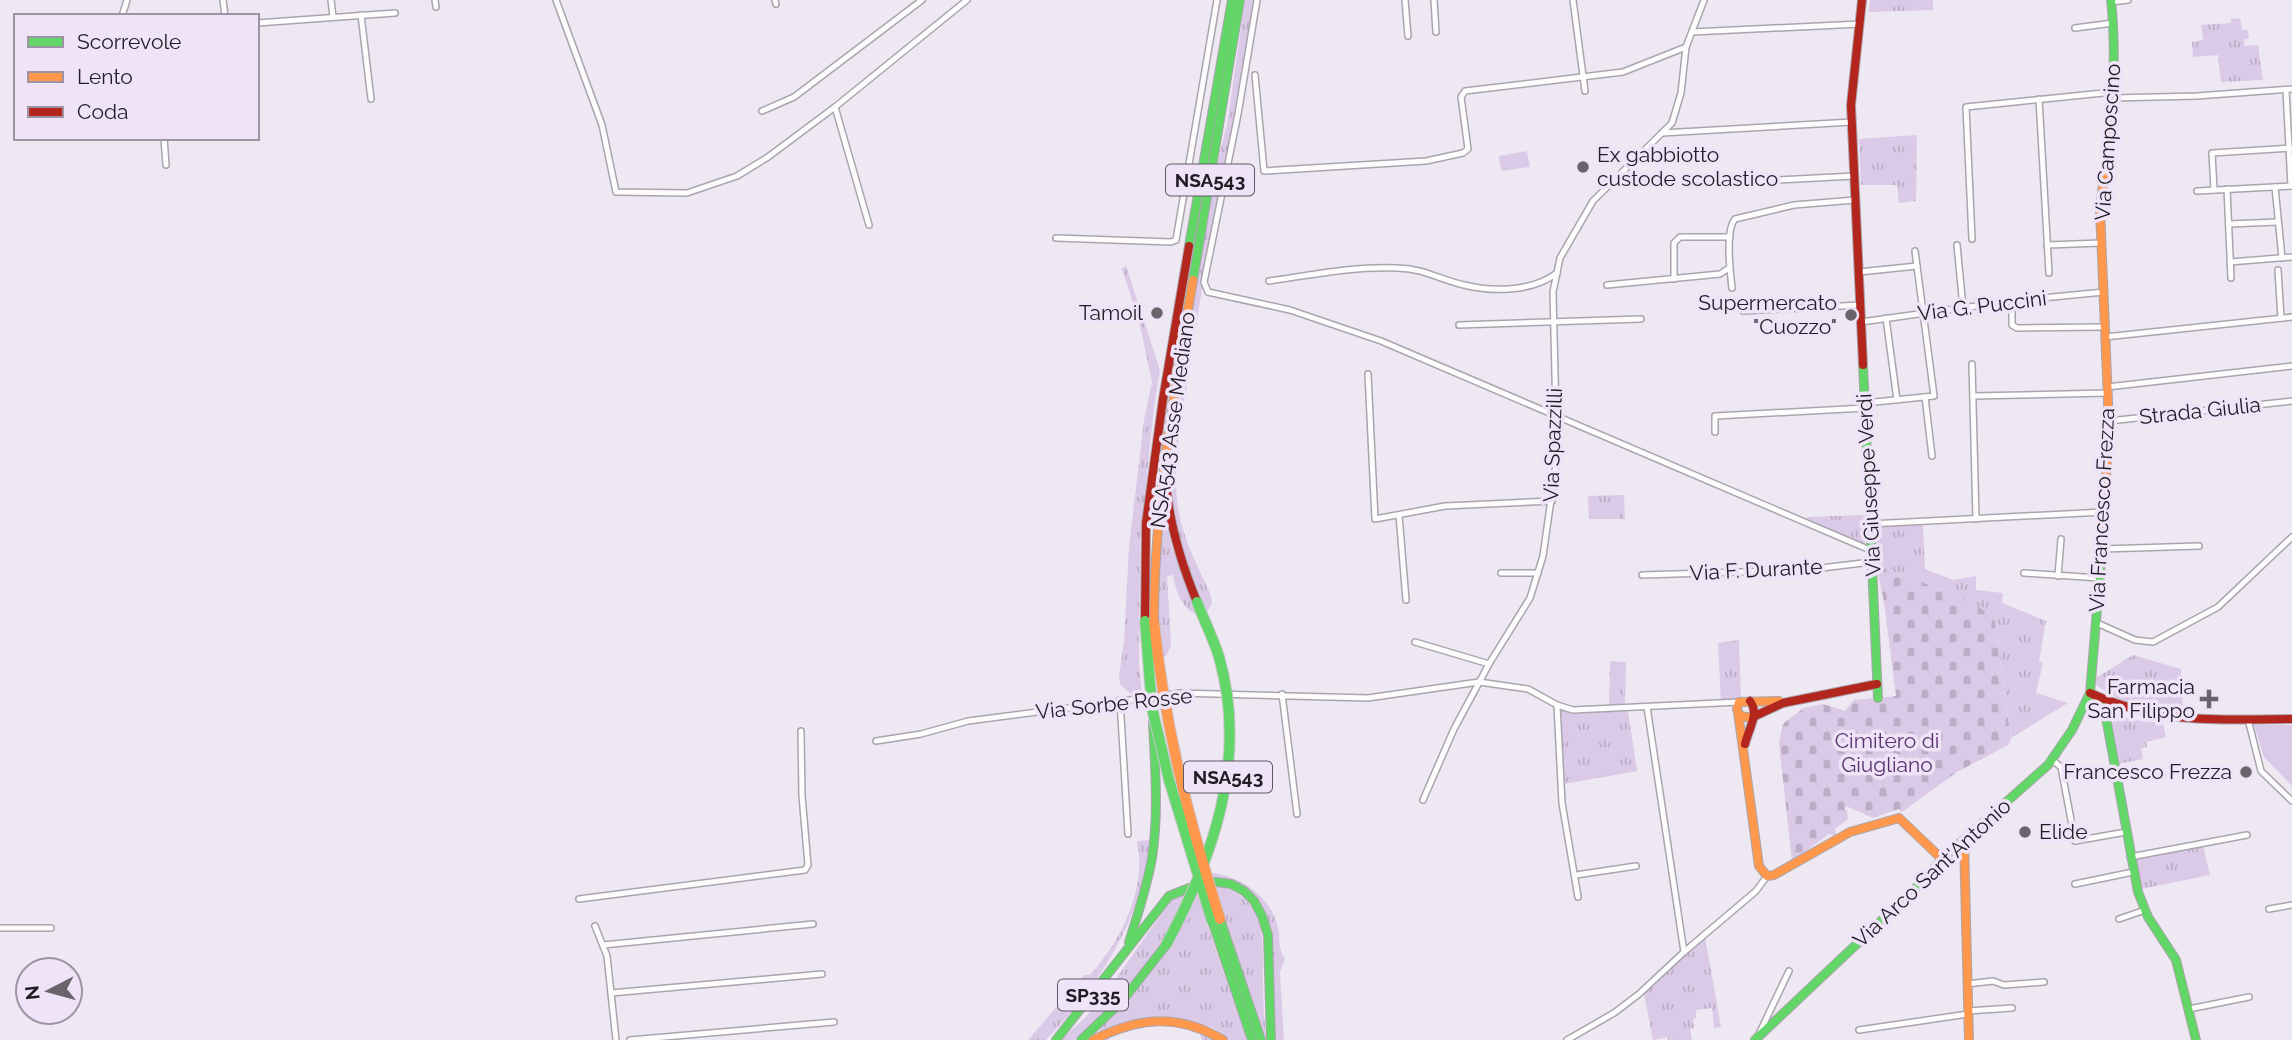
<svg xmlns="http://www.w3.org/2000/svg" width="2292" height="1040" font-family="Raleway,sans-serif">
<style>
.grass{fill:url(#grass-tufts)}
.cemetery{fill:url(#cemetery-stones)}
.park{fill:#dbcae7}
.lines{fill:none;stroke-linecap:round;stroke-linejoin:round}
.street-casing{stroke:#aaa5ad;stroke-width:8}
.fast-casing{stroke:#aaa5ad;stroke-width:10}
.slow-casing{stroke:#aaa5ad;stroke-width:10}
.jam-casing{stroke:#aaa5ad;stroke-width:10}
.street{stroke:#fcfcfd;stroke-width:5}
.fast{stroke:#63d668;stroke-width:8}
.slow{stroke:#ff974d;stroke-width:8}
.jam{stroke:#b3261e;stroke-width:8}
.fast-bridge-casing{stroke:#c8c5ca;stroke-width:12;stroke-linecap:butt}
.slow-bridge-casing{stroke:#c8c5ca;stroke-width:12;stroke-linecap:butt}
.fast-bridge{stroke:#63d668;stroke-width:10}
.slow-bridge{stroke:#ff974d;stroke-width:10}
.poi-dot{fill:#69646c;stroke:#efe3f7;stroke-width:2.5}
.labels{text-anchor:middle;stroke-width:7;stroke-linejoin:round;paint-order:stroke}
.shield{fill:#efe3f7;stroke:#5f5863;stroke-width:2}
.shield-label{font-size:19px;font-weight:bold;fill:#211d24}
.street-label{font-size:21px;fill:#211d24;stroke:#efe3f7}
.poi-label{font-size:21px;fill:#211d24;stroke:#efe3f7;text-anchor:end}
.park-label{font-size:21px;fill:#59336f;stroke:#efe3f7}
</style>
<defs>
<pattern id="grass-tufts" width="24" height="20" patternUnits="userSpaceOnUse" patternTransform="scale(1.75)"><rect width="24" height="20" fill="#dbcae7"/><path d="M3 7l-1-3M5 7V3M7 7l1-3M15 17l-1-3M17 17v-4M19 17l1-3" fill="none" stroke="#bcadc6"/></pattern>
<pattern id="cemetery-stones" width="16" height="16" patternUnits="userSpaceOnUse" patternTransform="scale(1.75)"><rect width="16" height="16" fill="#dbcae7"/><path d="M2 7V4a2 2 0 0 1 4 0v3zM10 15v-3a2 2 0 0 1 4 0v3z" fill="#bcadc6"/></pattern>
</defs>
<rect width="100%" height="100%" fill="#eee8f2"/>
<g class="grass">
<path d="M1245,0H1254C1235,120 1208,239 1191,360C1184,408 1171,459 1178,507C1183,541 1198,565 1211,596L1212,604L1206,613L1177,544L1168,484L1169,461L1185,344L1220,152L1227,124Z"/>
<polygon points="1870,0 1933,0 1933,10 1869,12"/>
<polygon points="2240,18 2242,30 2248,30 2249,38 2244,40 2245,46 2258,45 2263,80 2221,82 2218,55 2193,57 2192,42 2203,40 2201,25 2231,23 2231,19"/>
<polygon points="1917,135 1916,201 1899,203 1897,185 1861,185 1859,139"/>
<polygon points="1126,266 1160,370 1154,407 1140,543 1139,663 1142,693 1131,694 1120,684 1119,676 1124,642 1129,547 1144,420 1152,382 1139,321 1122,269"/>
<polygon points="1624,495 1625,519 1589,519 1588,496"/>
<path d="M1164,508L1171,544L1197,615C1181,607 1176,592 1173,575L1167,576L1171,646L1166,656L1161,659L1156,597Z"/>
<polygon points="1865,515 1865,544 1805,520 1808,517"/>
<polygon points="1923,525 1925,569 1953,580 1976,576 1976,590 2003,593 2002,603 2046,621 2039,661 2043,663 2036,693 2068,703 2011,738 1994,616 1959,596 1876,565 1874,527"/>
<polygon points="1739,640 1741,698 1739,700 1721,701 1718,643"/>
<path d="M2133,655L2181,669L2183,711C2147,711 2126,706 2096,685V678Z"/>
<polygon points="1610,661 1626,662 1625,702 1623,706 1609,706"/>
<polygon points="1561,710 1575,713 1628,711 1637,771 1564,784"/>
<polygon points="2111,713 2135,720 2163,723 2166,737 2146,742 2147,747 2141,749 2143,759 2119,764"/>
<path d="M1150,840C1147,858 1145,877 1139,894C1121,951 1087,997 1046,1040H1028L1084,975H1090C1121,941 1147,889 1137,841Z"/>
<polygon points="2203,845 2210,875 2141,889 2134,858"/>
<path d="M1212,873C1241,876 1271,897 1278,927C1280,938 1278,949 1285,959L1280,972L1284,1040H1275L1260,904L1213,878Z"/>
<path d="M1215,884C1267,900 1263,933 1263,980C1263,1000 1264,1020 1267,1040H1265L1223,913L1206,921L1247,1040H1229L1215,1029L1202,1024L1216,1040H1202L1199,1031C1167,1021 1140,1025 1109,1037V1040H1102L1105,1038L1095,1022L1074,1040H1060L1085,1018L1103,997L1172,899L1183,892Z"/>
<polygon points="1705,937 1721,1027 1714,1028 1712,1008 1696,1010 1696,1018 1693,1019 1694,1028 1690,1029 1692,1040 1668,1040 1667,1037 1653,1040 1644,994"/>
</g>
<polygon class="cemetery" points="1876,565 1959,596 1994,616 2011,740 2009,742 2010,744 1957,772 1902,812 1899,809 1873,818 1846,806 1845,809 1847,811 1848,819 1835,829 1836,836 1829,834 1792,861 1779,744 1782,727 1784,723 1804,708 1823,704 1845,711 1854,700 1896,696 1884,602"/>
<g class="park">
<polygon points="1527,151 1530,167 1501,171 1499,156"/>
<polygon points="2254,725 2292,725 2292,786 2264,757"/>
</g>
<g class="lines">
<g class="street-casing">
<g id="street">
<polyline points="223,0 225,16"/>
<polyline points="331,0 333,17"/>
<polyline points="435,0 436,7"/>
<polyline points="556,0 602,125 616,192 687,193 737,176 768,157 835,107 967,0"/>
<polyline points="775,0 776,4"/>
<polyline points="1257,0 1238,114 1204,282 1208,292 1290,310 1381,341 1870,550"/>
<polyline points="1405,0 1408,36"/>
<polyline points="1434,0 1436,32"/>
<polyline points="1573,0 1585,91"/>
<polyline points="2111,2 2128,0"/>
<polyline points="361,15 371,99"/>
<polyline points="122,16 127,0"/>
<polyline points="257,23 395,13"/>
<polyline points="2075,28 2113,23"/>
<polyline points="1692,32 1860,24"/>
<polyline points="1255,75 1264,171 1426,161 1463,153 1468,149 1461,97 1465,91 1623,72 1686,47"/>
<polyline points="2286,90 2291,186"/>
<polyline points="2113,98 2197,96 2292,89"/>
<polyline points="2039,99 2049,273"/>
<polyline points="835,107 869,225"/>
<polyline points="762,111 794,97 922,0"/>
<polyline points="1662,133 1852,122"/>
<polyline points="164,138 166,165"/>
<polyline points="1722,183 1854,176"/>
<polyline points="2275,187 2282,258"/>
<polyline points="2227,189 2231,278"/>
<polyline points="2214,190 2212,153 2292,148"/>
<polyline points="2197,191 2292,186"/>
<polyline points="2230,224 2277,222"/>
<polyline points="1056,238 1171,242 1176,240 1217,0"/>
<polyline points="1972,239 1966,107 2113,92"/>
<polyline points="1957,245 1963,307"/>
<polyline points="2047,245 2101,243"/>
<polyline points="2230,262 2292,257"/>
<polyline points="2278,270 2281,318"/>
<polyline points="1859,272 1917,266"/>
<polyline points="1674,279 1674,243 1680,237 1730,237"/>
<path d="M1269,281C1311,275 1355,266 1397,268C1422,268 1441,280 1464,285C1493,292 1532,292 1557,273"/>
<polyline points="1607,285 1720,274 1729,268"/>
<path d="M1732,288C1730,271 1725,231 1735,219L1794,205L1855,200"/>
<polyline points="2012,301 2012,325 2017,328 2105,327"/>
<polyline points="1743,311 1860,305"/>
<polyline points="1886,318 1897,400"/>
<polyline points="1861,322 2012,301 2104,292"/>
<polyline points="1459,325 1641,319"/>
<polyline points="2105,337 2292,317"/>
<polyline points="1972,364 1976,519"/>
<polyline points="1368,374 1375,519 1445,506 1552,501"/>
<polyline points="2107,387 2292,366"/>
<polyline points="1973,396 2108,393"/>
<polyline points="1925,397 1932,456"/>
<polyline points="1865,403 1934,396 1915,251"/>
<polyline points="2109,421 2292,401"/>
<polyline points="1715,432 1715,416 1865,408"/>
<polyline points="1399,515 1406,600"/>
<polyline points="1870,524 2104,512"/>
<polyline points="2102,549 2199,546"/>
<polyline points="1501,573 1538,573"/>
<polyline points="2024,573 2099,578"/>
<polyline points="1642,575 1805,570 1871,562"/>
<polyline points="2058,576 2061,539"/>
<polyline points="2097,623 2135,640 2153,642 2218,607 2292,537"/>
<polyline points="1415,642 1489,664"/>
<polyline points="1282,694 1297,814"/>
<polyline points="1162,696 1179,693 1368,698 1479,682 1528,689 1557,705 1573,710 1739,702"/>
<polyline points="1120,700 1128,834"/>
<polyline points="1557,705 1562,803 1578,897"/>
<polyline points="1647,707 1684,952"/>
<polyline points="2248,719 2261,771 2292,801"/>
<polyline points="876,741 921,734 968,721 1153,697"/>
<polyline points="2052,760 2061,767 2075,841 2126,832"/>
<polyline points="1423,800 1454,729 1489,664 1530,598 1543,556 1557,457 1553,292 1560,258 1593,201 1672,123 1681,93 1686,47 1704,0"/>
<polyline points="2130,857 2247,835"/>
<polyline points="1576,875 1636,866"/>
<polyline points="2075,884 2133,872"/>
<polyline points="579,899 805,870 808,865 802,796 801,731"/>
<polyline points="2269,909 2292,905"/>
<polyline points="2119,919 2145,910"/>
<polyline points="595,926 607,956 616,1040"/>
<polyline points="0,928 51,928"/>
<polyline points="603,945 813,924"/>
<polyline points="1967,984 1993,981 2004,985 2044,982"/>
<polyline points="611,993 822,974"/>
<polyline points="2189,1009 2249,997"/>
<polyline points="1968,1011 2012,1008"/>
<polyline points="1859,1030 1968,1014"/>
<polyline points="1759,1034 1789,971"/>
<polyline points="630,1040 834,1022"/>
<polyline points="1567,1040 1614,1013 1639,994 1684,952 1756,891 1767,876"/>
</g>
</g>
<g class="fast-casing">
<g id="fast">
<path d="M2109,135C2114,90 2116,46 2111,0"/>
<polyline points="1189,246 1232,0"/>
<polyline points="1193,280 1240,0"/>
<polyline points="1863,365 1878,698"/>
<polyline points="2107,702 2105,712 2138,892 2148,917 2176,960 2196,1040"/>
<polyline points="1220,919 1261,1040"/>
<polyline points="1212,921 1252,1040"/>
<path d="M1129,942C1138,914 1147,887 1152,858C1159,813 1155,767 1153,722"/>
<polyline points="1056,1040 1169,896 1202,883 1217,882 1231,884 1244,891 1254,901 1262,916 1268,935 1271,1040"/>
<polyline points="1081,1040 1123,1000 1166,945"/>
<polyline points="1755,1040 1915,889 1942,859 2048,765 2072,730 2090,693 2101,562"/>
</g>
</g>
<g class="slow-casing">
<g id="slow">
<polyline points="2101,562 2109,425 2100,209 2109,135"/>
<path d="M1154,622C1154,506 1174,393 1193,280"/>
<polyline points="1738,712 1759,866 1767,876 1774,875 1850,832 1899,818 1942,859"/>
<polyline points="1753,718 1740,716 1737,709 1739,702 1779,701"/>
<polyline points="1964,841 1969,1040"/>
<path d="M1093,1040C1139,1017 1178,1013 1223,1040"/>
</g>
</g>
<g class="jam-casing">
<g id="jam">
<polyline points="1862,0 1851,105 1863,365"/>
<path d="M1166,482C1169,524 1181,563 1197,602"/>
<polyline points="1145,621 1146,523 1163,399 1189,246"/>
<path d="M2090,693C2157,724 2220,720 2292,719"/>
<polyline points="1755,716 1783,703 1877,684"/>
<path d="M1745,744C1748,730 1760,713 1750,701"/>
</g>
</g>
<use href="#street" class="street"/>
<use href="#fast" class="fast"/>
<use href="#slow" class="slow"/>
<use href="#jam" class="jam"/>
<g class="fast-bridge-casing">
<g id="fast-bridge">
<polyline points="1145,621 1152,708 1169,780 1212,921"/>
<path d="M1166,945C1214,856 1248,758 1219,657C1213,638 1204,620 1197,602"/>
</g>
</g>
<g class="slow-bridge-casing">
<path id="slow-bridge" d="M1154,622C1164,724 1189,821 1220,919"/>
</g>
<use href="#fast-bridge" class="fast-bridge"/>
<use href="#slow-bridge" class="slow-bridge"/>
</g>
<g class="poi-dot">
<circle cx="1583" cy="167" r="7"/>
<circle cx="1157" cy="313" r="7"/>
<circle cx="1851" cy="315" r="7"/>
<path d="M2205.5 688.5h7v7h7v7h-7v7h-7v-7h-7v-7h7z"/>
<circle cx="2246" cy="772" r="7"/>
<circle cx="2025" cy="832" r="7"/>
</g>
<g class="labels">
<g class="shield">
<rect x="1166" y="164.5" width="88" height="31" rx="5"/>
<rect x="1184" y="761.5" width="88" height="31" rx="5"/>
<rect x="1058" y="979.5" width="70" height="31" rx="5"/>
</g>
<g class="shield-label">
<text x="1210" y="187">NSA543</text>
<text x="1228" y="784">NSA543</text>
<text x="1093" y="1002">SP335</text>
</g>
<g class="street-label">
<text transform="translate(2108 142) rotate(-86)" y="7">Via Camposcino</text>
<text transform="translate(1982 306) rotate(-7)" y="7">Via G. Puccini</text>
<text transform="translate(2200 411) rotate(-6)" y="7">Strada Giulia</text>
<text transform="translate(1173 420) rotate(-82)" y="7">NSA543 Asse Mediano</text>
<text transform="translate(1553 445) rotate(-88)" y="7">Via Spazzilli</text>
<text transform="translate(1869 485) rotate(-93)" y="7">Via Giuseppe Verdi</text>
<text transform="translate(2102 510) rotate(-87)" y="7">Via Francesco Frezza</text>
<text transform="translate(1756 570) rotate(-3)" y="7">Via F. Durante</text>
<text transform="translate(1114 704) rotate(-6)" y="7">Via Sorbe Rosse</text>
<text transform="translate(1932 873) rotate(-43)" y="7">Via Arco Sant'Antonio</text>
</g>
<g class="poi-label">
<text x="1597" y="162" text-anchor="start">Ex gabbiotto<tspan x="1597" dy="24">custode scolastico</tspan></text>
<text x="1837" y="310">Supermercato<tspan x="1837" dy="24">"Cuozzo"</tspan></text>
<text x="1143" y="320">Tamoil</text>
<text x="2195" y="694">Farmacia<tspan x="2195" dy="24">San Filippo</tspan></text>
<text x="2232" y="779">Francesco Frezza</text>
<text x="2039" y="839" text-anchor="start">Elide</text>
</g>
<g class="park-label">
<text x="1887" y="748">Cimitero di<tspan x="1887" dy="24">Giugliano</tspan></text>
</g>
</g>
<rect x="14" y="14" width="245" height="126" fill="#efe3f7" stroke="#9d94a3" stroke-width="2"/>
<rect x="28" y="37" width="35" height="10" fill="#63d668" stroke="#9d94a3" stroke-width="2"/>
<text x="77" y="49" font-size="21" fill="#211d24">Scorrevole</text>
<rect x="28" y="72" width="35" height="10" fill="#ff974d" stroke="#9d94a3" stroke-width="2"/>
<text x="77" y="84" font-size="21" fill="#211d24">Lento</text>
<rect x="28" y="107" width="35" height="10" fill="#b3261e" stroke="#9d94a3" stroke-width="2"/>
<text x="77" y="119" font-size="21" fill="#211d24">Coda</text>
<g transform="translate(49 991) rotate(264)"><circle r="33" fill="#efe3f7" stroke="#9d94a3" stroke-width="2"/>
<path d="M0-5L12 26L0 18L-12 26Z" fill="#69646c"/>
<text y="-10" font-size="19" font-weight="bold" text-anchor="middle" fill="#211d24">N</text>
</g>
</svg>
